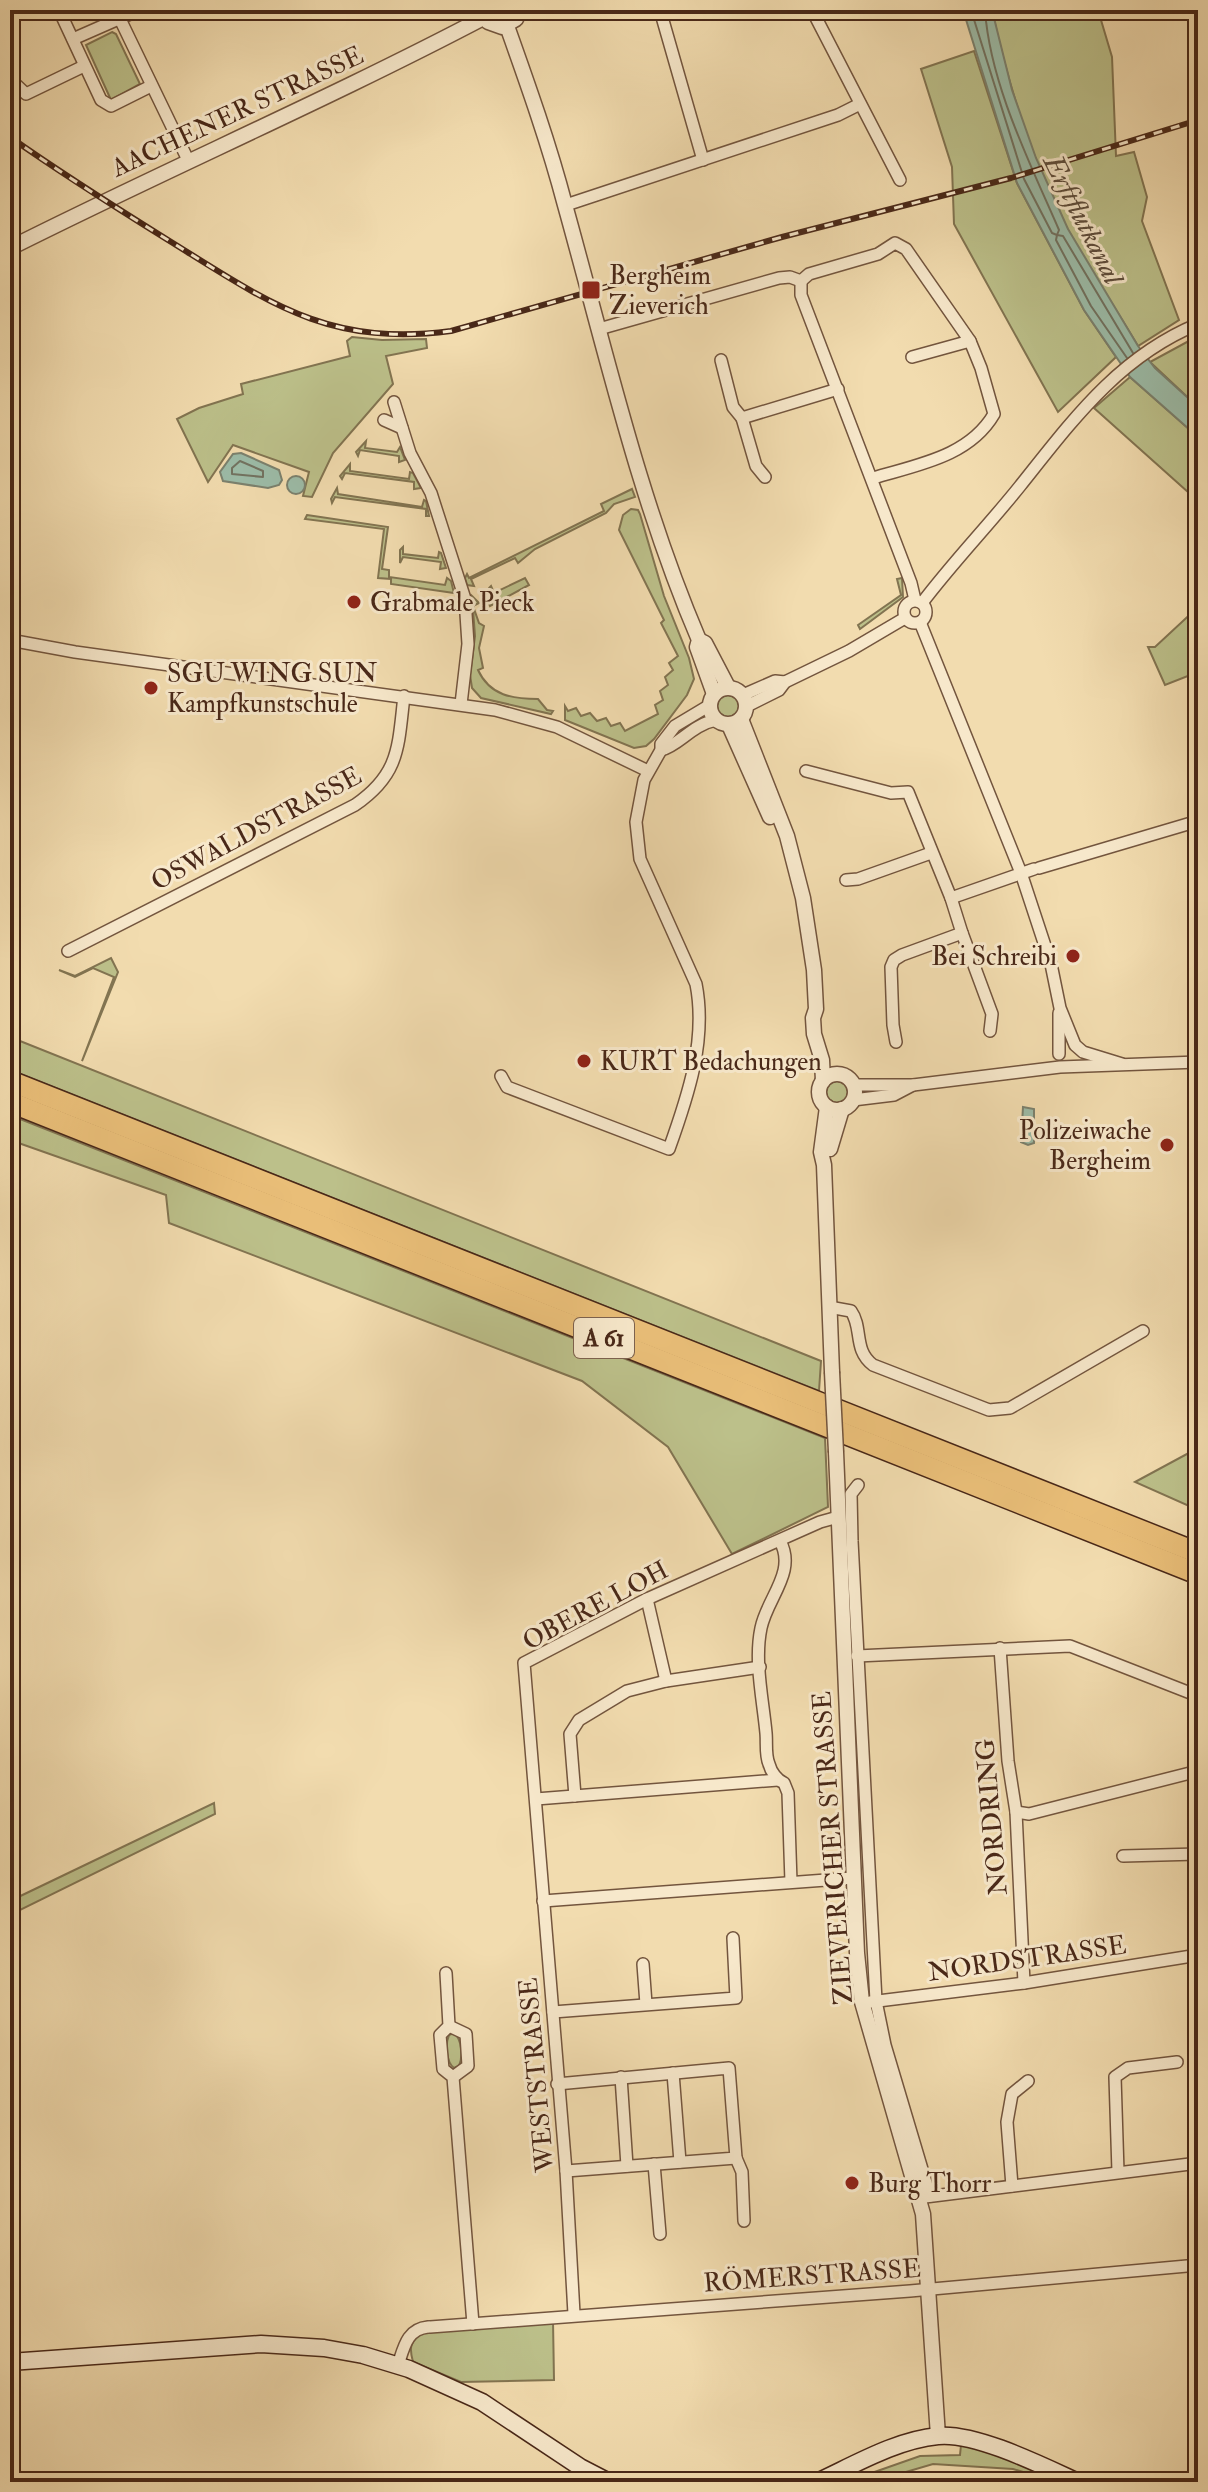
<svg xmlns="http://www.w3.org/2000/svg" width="1208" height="2492" font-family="'IM FELL Double Pica',serif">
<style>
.green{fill:#bcc08a;stroke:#827451;stroke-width:2}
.water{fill:#9cbca8;stroke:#7b816e;stroke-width:2}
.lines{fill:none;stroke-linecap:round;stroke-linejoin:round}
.shore{stroke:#727260;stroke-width:2}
.minor-casing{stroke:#73553e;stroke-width:14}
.tertiary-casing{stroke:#73553e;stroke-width:17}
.secondary-casing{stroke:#492818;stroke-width:19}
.motorway-casing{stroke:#492818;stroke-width:23}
.minor{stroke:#f7e8cb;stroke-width:11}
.tertiary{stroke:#f7e8cb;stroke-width:14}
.secondary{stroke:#f7e8cb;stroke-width:16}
.motorway{stroke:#e9be78;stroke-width:20}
.rail-casing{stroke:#492818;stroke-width:6}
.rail{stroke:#f7e8cb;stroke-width:3;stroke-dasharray:9;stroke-linecap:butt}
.tertiary-bridge-casing{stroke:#73553e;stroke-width:17;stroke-linecap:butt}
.tertiary-bridge{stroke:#f7e8cb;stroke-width:14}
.poi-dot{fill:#8f2418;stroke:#f7e8cb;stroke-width:3}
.labels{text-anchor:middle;stroke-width:6;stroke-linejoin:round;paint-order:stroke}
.shield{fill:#f7e8cb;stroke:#7d624e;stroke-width:2}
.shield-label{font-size:24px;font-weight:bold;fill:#492818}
.street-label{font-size:26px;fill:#492818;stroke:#f7e8cb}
.poi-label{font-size:26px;fill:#492818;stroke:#f7e8cb;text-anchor:start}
.water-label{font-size:28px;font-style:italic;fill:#5e4d3c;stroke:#f7e8cb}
</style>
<rect width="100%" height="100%" fill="#f2dcaf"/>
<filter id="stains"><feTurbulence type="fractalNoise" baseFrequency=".0025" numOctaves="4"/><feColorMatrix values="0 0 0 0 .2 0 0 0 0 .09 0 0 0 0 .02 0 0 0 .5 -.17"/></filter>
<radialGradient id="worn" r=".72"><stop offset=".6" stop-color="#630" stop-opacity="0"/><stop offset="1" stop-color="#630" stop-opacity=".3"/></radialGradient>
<g class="green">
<path d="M992,10H1098L1112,57L1116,156L1134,152L1147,197L1142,221L1179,320L1138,346C1115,307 1089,269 1068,230C1032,161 1008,85 992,10Z"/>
<polygon points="112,32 116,34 140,84 111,100 86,45"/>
<polygon points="974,51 1017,183 1084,310 1116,357 1058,412 954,224 952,167 921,69"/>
<polygon points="1198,336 1198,407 1150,362"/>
<polygon points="352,337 382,340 426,339 427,348 386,356 393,384 333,453 312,497 303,496 309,472 233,445 208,482 177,419 199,408 243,394 241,384 350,356 347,341"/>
<polygon points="1130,377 1198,437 1198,501 1094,408"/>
<polygon points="366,441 365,448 397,452 400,447 405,460 399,462 399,456 360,450 358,456 356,452"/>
<polygon points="350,464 350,471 409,479 410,472 413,473 421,488 414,489 414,482 345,473 342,479 340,476"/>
<polygon points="337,488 338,494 422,507 424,500 426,501 429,516 426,516 426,509 335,497 332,503 331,499"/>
<polygon points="632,489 635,497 614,504 606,513 535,549 518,563 515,558 471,579 474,586 467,585 465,578 467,574 469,578 604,511 601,504"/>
<polygon points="631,509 638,510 640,514 664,596 689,658 694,679 687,695 654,739 646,746 634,748 565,720 565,706 568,711 576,708 581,716 590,713 597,721 606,718 611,726 620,723 625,731 658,714 655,705 663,700 660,691 668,685 665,677 673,670 669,663 678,656 661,623 664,620 619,530 623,515"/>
<polygon points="307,515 388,527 382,569 389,570 389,577 445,585 447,578 451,581 454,593 391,584 391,579 378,578 384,529 305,519"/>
<polygon points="403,547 403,554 438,558 439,552 441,553 446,568 440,569 441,562 403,557 400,563 400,550"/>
<path d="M525,578L529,585L490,606C487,598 484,592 491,586L494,593Z"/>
<polygon points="902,578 903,597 860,629 858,625 901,595 897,579"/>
<path d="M472,596L479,603L473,606L479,623L484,626L479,648L483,668L478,670C490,696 513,699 538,699L547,710L553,711L551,714L481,698L472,688L470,675L475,636Z"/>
<polygon points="1198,607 1198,672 1165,685 1148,647 1155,647"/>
<circle cx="728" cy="706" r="11"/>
<polygon points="111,958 118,972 82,1061 114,977 93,968 75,977 59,970 75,976"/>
<polygon points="10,1037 821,1361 819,1391 10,1070"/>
<circle cx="837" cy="1092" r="11"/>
<polygon points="10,1115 825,1438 828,1507 732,1554 668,1447 582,1381 169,1223 166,1195 10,1140"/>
<polygon points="1198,1448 1198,1510 1135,1482"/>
<polygon points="214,1803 215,1814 10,1915 10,1901"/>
<path d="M454,2033C462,2039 463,2057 459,2066L454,2068C446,2062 445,2044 449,2035Z"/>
<path d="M553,2321L554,2380L461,2382L413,2362C409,2348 410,2341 422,2332Z"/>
<polygon points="961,2445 985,2450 1067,2482 1056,2482 1013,2469 933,2464 872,2482 846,2482 920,2456 960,2455"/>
</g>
<g class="water">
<polygon points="963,10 992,10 1012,90 1036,158 1068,229 1138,346 1155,368 1198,407 1198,437 1130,377 1084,310 1017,183"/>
<polygon points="241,453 279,470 282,480 279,485 268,488 223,481 220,472 233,454"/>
<circle cx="296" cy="485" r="9"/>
<polygon points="1023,1107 1034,1109 1034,1143 1028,1145 1021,1142"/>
</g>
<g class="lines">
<g class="shore">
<path d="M971,10L1024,179L1052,233L1057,235L1059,230C1030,163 990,84 985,10"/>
<polyline points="1127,358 1091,306 1056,240 1057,235 1063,236 1133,353"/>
<polygon points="240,461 263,471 263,477 232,474 232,468"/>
</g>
<g class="minor-casing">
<g id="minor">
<polyline points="59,10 101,100 111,106 151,86"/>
<polyline points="660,10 703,160"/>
<polyline points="812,10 900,180"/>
<polyline points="120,19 188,160"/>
<polyline points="73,39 139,10"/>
<polyline points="10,79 26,94 84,66"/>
<polyline points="566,205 838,115 860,104"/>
<path d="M801,281L809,274L878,254L895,243L906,249L970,341L981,368L994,414C969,457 916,465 873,478"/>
<polyline points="801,281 801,295 911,583 915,600"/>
<polyline points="599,329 779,278 790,277 801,281"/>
<polyline points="912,357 970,341"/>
<polyline points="721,360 733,407 742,418"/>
<polyline points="394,402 410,453 431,493 465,599 468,644 461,704"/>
<polyline points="384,420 402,428"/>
<polyline points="765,477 756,466 742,418 838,389"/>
<circle cx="915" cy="612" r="11"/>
<path d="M922,603C953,562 988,526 1020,486C1072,421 1118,357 1198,324"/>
<polyline points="920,622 1021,873 1051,964 1060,1008 1075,1045 1083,1052 1122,1064"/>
<polyline points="10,640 75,652 495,710 557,727 648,771"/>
<polyline points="743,695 775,681 785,682"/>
<polyline points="747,706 779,690 785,682 849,651 905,618"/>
<path d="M661,750C680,745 691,725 716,720"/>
<polyline points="806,771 891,793 908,792 951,898 962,933 902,955 894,960 891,967 893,1025 896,1042"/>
<polyline points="1039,868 1198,821"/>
<polyline points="846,880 858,879 931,853"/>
<polyline points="951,898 1034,869"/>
<polyline points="962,933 992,1014 990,1031"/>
<path d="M68,951L355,805C400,774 398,747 404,696"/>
<polyline points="1059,1013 1059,1054"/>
<path d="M501,1076L507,1087L669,1149C688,1096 707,1040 696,984L640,859L636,822L644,780L661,750V744L675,726L710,705"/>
<polyline points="853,1085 913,1085 1060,1067 1198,1062"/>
<polyline points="853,1100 894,1095 913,1085"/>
<path d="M829,1307L851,1311C863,1328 853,1350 873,1365L989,1410L1010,1408L1143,1331"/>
<polyline points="858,1485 851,1494 852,1541 876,2001 885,2045 930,2196"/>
<path d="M780,1541C797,1572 767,1598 761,1628C754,1661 763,1700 766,1733C767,1743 765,1755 769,1764C771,1772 777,1780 784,1783L788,1793L791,1882"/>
<polyline points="647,1599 666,1681"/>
<polyline points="1000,1648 1008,1761 1016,1812 1024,1983"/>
<polyline points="857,1656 1070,1646 1198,1696"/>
<polyline points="575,1796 570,1734 579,1720 627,1691 666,1681 760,1667"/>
<polyline points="536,1799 778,1780"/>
<polyline points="1016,1812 1029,1814 1198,1771"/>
<polyline points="1123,1856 1198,1854"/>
<polyline points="543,1901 853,1878"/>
<polyline points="643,1964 646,2004"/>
<polyline points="446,1973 449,2026 440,2035 443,2069 453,2077 473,2324"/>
<polyline points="870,2002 1024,1983 1198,1955"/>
<polyline points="553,2012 736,1998 733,1938"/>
<polyline points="449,2026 466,2034 468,2066 453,2077"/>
<polyline points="673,2073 680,2162"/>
<polyline points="621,2077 627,2166"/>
<polyline points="557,2084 729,2068 736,2158 566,2171"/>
<polyline points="736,2158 742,2172 744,2221"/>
<polyline points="654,2164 660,2234"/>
<polyline points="1118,2172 1115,2077 1128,2068 1177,2062"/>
<polyline points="1012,2186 1007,2122 1012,2094 1028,2081"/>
<polyline points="925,2197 1198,2163"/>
<polyline points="574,2314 566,2171 524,1663 647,1599 820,1522 838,1517"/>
<polyline points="430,2327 910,2291 1198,2265"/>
<path d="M398,2365C404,2347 407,2329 428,2327"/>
</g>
</g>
<g class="tertiary-casing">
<g id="tertiary">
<polyline points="483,10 488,22 502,27 516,19 519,10"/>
<path d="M507,26C528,85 549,144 565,205C606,352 639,500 699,640L697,647L714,694"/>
<path d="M10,248C167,169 329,99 485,17"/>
<polyline points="699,640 705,643 728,687"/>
<circle cx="728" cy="706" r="18"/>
<polyline points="741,719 787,836 803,898 814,970 816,1009 813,1018 814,1034 822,1060 823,1081"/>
<polyline points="729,725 770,817"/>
<circle cx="837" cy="1092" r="18"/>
<polyline points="827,1107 821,1152 824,1165 832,1372"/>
<polyline points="830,1149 842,1109"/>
<polyline points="836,1452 857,1953 862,2002 923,2214 938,2436"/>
</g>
</g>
<g class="secondary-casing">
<g id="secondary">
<polyline points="10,2362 261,2344 324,2348 363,2355 409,2369 482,2402 580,2467 609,2482"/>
<path d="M817,2482C854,2465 896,2440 938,2436C975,2432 1043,2466 1078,2482"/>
</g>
</g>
<g class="motorway-casing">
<g id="motorway">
<polyline points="10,1081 1198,1553"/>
<polyline points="10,1102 1198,1574"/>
</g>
</g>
<use href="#minor" class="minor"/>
<use href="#tertiary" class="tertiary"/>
<use href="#secondary" class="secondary"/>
<use href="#motorway" class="motorway"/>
<g class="rail-casing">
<path id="rail" d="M10,137C61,173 115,207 168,240C268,302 327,347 451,331L782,237L1011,178L1198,120"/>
</g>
<use href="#rail" class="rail"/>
<g class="tertiary-bridge-casing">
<polyline id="tertiary-bridge" points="832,1372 836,1452"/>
</g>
<use href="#tertiary-bridge" class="tertiary-bridge"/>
</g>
<g class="poi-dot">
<rect x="581" y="280" width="20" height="20" rx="4"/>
<circle cx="354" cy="602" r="8"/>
<circle cx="151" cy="688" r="8"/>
<circle cx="1073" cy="956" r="8"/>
<circle cx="584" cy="1061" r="8"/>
<circle cx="1167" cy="1145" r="8"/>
<circle cx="852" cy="2183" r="8"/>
</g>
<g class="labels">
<rect class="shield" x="574" y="1318" width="60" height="40" rx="6"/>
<g class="shield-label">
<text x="604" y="1346">A 61</text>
</g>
<g class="street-label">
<text transform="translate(237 111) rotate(-25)" y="9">AACHENER STRASSE</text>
<text transform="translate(256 828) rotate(-28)" y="9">OSWALDSTRASSE</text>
<text transform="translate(595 1605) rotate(-28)" y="9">OBERE LOH</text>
<text transform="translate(991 1817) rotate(-95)" y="9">NORDRING</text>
<text transform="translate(832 1848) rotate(-94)" y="9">ZIEVERICHER STRASSE</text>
<text transform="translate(1027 1958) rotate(-8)" y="9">NORDSTRASSE</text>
<text transform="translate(536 2075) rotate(-95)" y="9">WESTSTRASSE</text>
<text transform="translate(812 2275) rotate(-4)" y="9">RÖMERSTRASSE</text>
</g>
<g class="poi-label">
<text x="609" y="284">Bergheim<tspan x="609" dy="30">Zieverich</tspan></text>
<text x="370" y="611">Grabmale Pieck</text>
<text x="167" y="682">SGU WING SUN<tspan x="167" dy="30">Kampfkunstschule</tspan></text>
<text x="1057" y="965" text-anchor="end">Bei Schreibi</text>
<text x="600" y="1070">KURT Bedachungen</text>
<text x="1151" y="1139" text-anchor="end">Polizeiwache<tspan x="1151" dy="30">Bergheim</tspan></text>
<text x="868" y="2192">Burg Thorr</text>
</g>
<g class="water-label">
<text transform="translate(1084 219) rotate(63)" y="10">Erftflutkanal</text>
</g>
</g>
<rect width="1208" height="2492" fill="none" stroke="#f2dcaf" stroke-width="40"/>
<rect x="12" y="12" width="1184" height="2468" fill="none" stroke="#492818" stroke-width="4"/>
<rect x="20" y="20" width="1168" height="2452" fill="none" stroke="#492818" stroke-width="2"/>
<rect width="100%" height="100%" filter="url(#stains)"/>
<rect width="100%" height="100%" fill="url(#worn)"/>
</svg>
